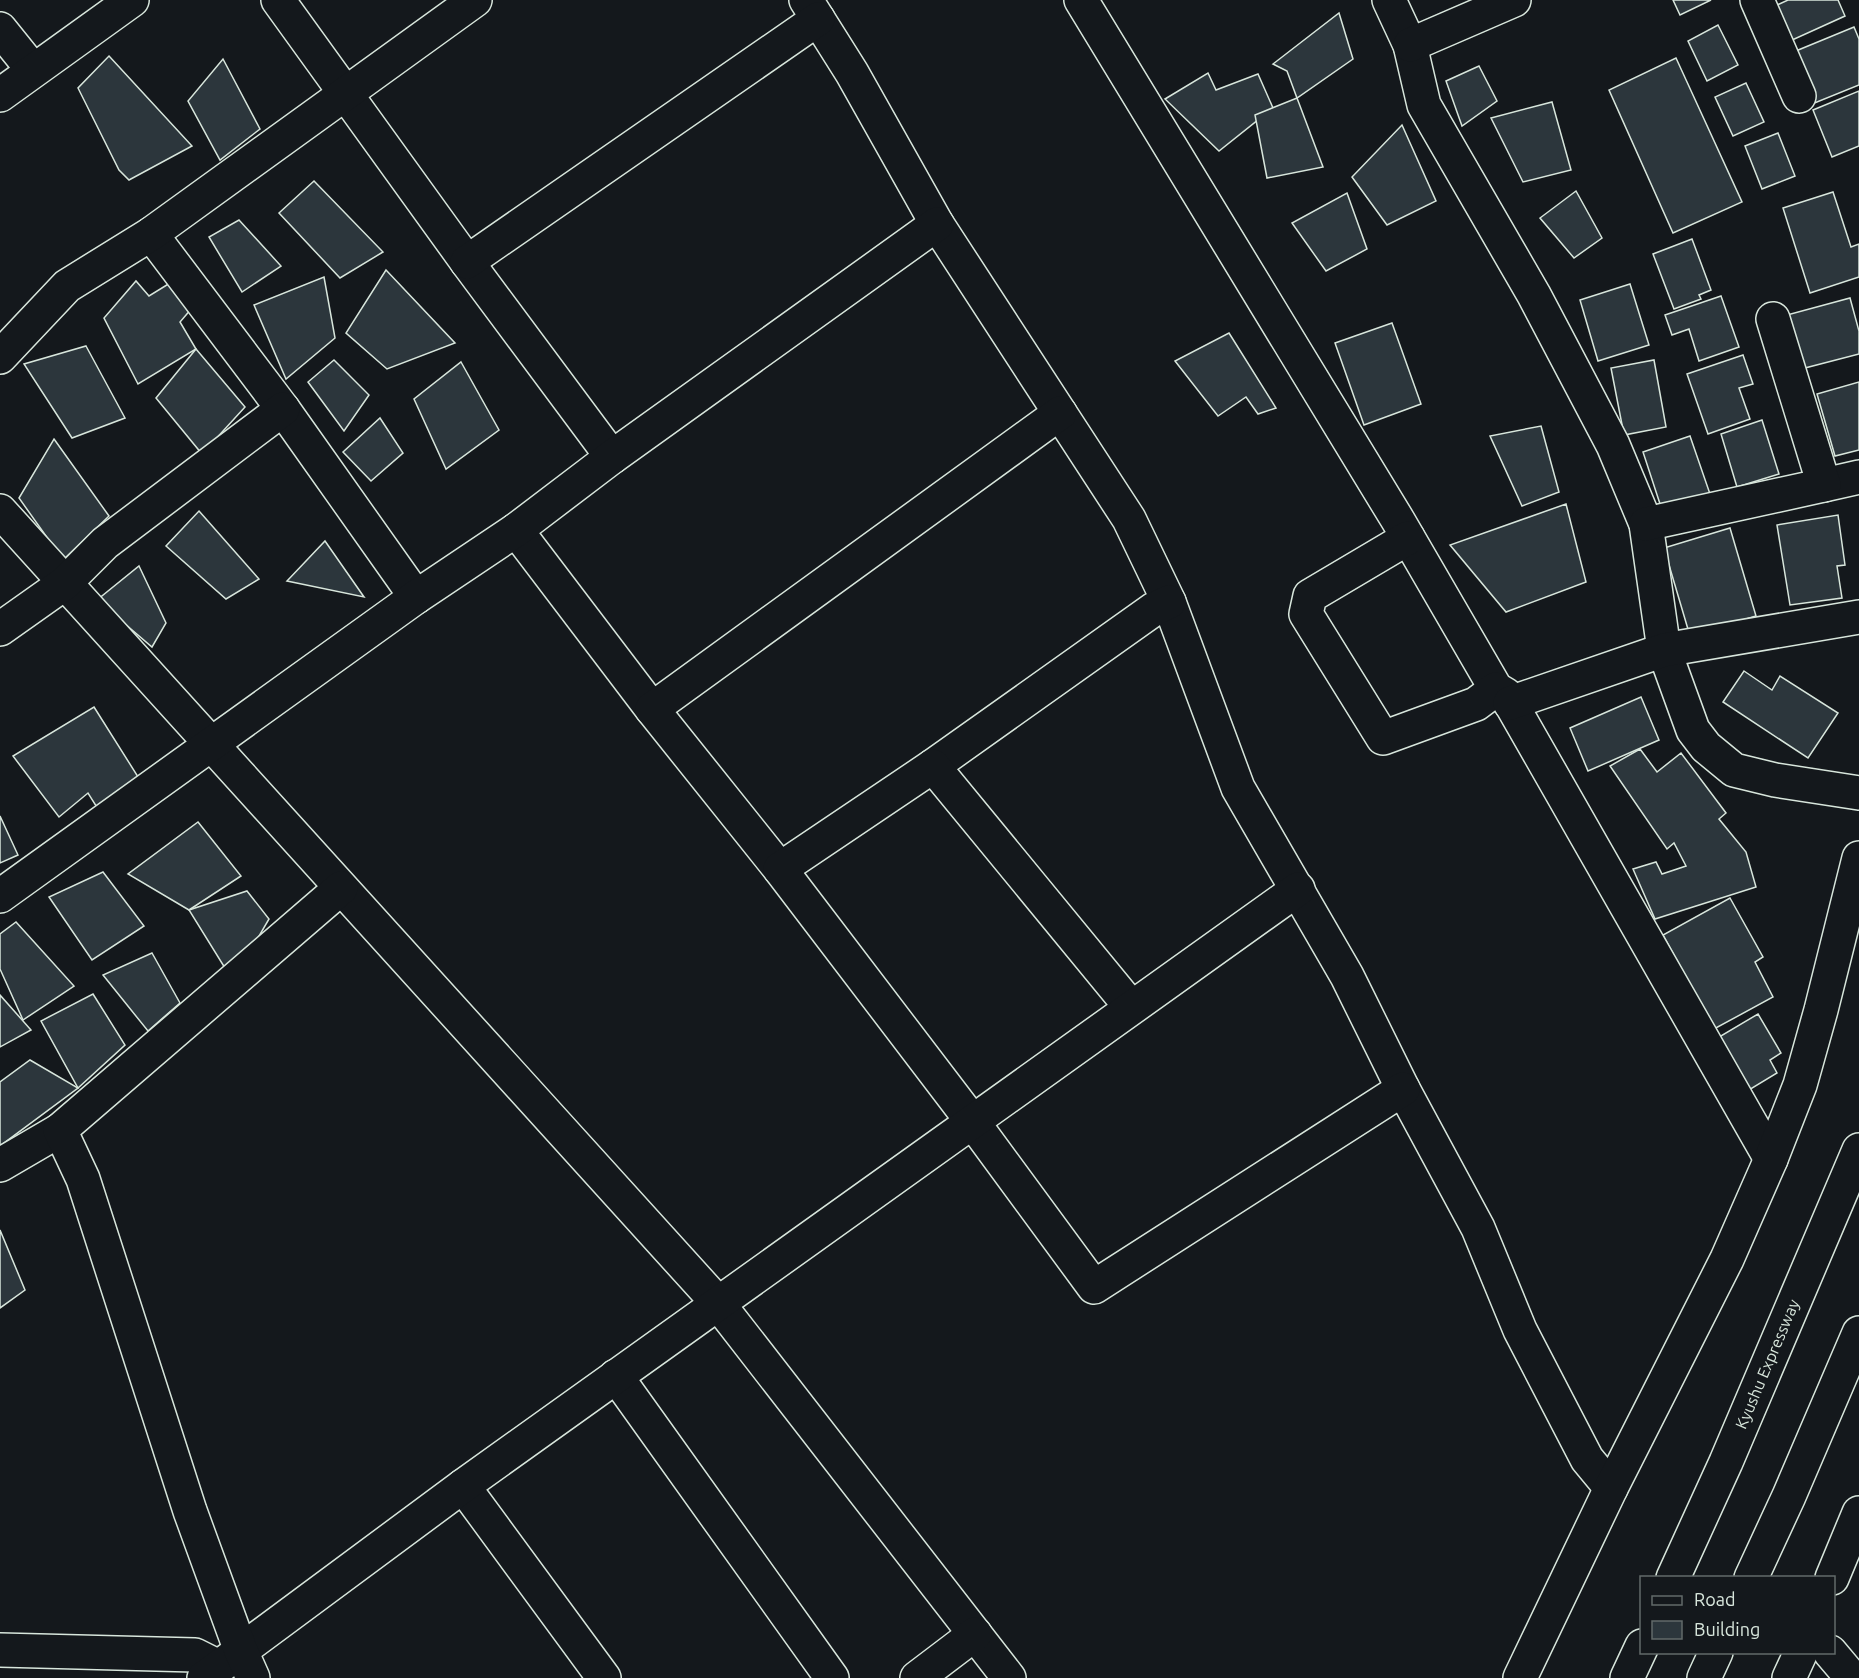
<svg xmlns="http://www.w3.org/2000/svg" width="1859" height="1678" font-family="Ubuntu,sans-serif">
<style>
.building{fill:#2c363c;stroke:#d8e6dc;stroke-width:1.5}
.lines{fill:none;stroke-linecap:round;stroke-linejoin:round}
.street-casing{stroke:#d8e6dc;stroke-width:36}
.highway-casing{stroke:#d8e6dc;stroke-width:36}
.street{stroke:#14181c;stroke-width:33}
.highway{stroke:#14181c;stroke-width:33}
.labels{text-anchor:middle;stroke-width:4.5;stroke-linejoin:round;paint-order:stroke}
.street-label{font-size:16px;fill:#d8e6dc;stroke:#14181c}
</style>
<rect width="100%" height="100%" fill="#14181c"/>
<g class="building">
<polygon points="1673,0 1711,0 1680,15"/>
<polygon points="1788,0 1838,0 1845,16 1790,41 1775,6"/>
<polygon points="1339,13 1353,59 1297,98 1287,71 1273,64"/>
<polygon points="1718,25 1738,65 1707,81 1688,41"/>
<polygon points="1854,27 1859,39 1859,85 1812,104 1791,53"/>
<polygon points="109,56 192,146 129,180 119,170 78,88"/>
<polygon points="1676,58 1742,202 1673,233 1609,90"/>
<polygon points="223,59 260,129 220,160 188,101"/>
<polygon points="1479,66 1497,101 1462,126 1446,81"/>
<polygon points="1208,73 1216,90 1258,74 1273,108 1219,151 1165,99"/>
<polygon points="1746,83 1764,122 1733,136 1715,97"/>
<polygon points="1859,91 1859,146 1832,157 1813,110"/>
<polygon points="1297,98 1323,167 1267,178 1255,115"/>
<polygon points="1552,102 1571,170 1523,182 1491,118"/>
<polygon points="1402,125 1436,201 1387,225 1352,177"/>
<polygon points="1778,133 1795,176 1762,189 1745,146"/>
<polygon points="314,181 383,252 340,278 279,213"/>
<polygon points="1576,191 1602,238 1574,258 1540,218"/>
<polygon points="1833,192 1851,247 1859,244 1859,277 1810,293 1783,208"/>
<polygon points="1347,193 1367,249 1326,271 1292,223"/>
<polygon points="239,220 281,266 242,292 209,237"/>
<polygon points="1692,239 1711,290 1699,295 1701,299 1674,309 1653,254"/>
<polygon points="386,270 455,343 387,369 346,333"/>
<polygon points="183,275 192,308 180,322 196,349 138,384 104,318 136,281 149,296"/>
<polygon points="324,277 335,338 286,379 254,305"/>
<polygon points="1630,284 1649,345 1598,361 1580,300"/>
<polygon points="1721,296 1739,347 1699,361 1689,329 1672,335 1665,315"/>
<polygon points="1850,298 1859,331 1859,354 1801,369 1787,315"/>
<polygon points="1392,323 1421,404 1364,425 1335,343"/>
<polygon points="1229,333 1276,408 1258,414 1246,397 1218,416 1175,361"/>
<polygon points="86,346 125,418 72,438 24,364"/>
<polygon points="196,349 245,407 202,454 156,398"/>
<polygon points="1743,355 1753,384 1739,388 1750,419 1708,434 1687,374"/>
<polygon points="334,360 369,395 344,431 308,382"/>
<polygon points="1654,360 1666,427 1624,435 1611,368"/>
<polygon points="461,362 499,430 446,469 414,399"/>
<polygon points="1859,382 1859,450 1835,456 1817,394"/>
<polygon points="380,418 403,453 371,481 343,452"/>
<polygon points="1762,420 1779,474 1737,487 1721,434"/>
<polygon points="1541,426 1559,492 1522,506 1490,436"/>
<polygon points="1690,436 1710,494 1662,510 1643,452"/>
<polygon points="54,439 109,516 63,560 19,498"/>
<polygon points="1566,504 1586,582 1506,612 1450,545"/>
<polygon points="199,511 259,579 226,599 166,546"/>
<polygon points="1838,515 1845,565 1837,566 1842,598 1790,605 1777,525"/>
<polygon points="1730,528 1756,616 1690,636 1664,548"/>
<polygon points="325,541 364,597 287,581"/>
<polygon points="139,566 166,623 152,647 97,600"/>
<polygon points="1744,671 1772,690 1780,676 1838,713 1808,758 1723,702"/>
<polygon points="1641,697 1659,740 1588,771 1570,728"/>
<polygon points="94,707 140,780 98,809 88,793 59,817 13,756"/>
<polygon points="1640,749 1657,772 1681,753 1726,813 1719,819 1746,852 1756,887 1655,919 1633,869 1656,862 1662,874 1686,866 1674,843 1667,849 1610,766"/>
<polygon points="0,816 18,855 0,863"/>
<polygon points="198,822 241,876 189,910 128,874"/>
<polygon points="103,872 144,926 92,960 49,897"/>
<polygon points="247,891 269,919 233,981 189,910"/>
<polygon points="1730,898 1763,957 1755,962 1773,997 1714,1029 1663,935"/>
<polygon points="16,922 74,986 23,1020 0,969 0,934"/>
<polygon points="152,953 180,1003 148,1031 103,975"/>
<polygon points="93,994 125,1045 78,1088 41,1021"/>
<polygon points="0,995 31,1030 0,1047"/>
<polygon points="1758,1014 1781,1053 1770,1060 1777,1073 1744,1093 1714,1040"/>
<polygon points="30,1060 78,1088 0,1146 0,1082"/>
<polygon points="0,1230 25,1290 0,1308"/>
</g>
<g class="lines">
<g class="street-casing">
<g id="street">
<polyline points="278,0 467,262 612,457"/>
<polyline points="806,0 852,73 937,224 1129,519 1169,602 1238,788 1347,976 1403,1089 1478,1228 1520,1330 1587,1459 1611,1488"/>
<polyline points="1081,0 1399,522 1496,689 1506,695 1771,1159"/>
<polyline points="1389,0 1410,45 1424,105 1534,295 1613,445 1646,524 1664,650 1693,730 1706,747 1734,770 1775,780 1859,793"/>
<polyline points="1757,0 1799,96"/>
<polyline points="0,29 33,70"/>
<polyline points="1410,45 1514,0"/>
<polyline points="0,95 132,0"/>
<polyline points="151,234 283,409 416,597"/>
<polyline points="467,262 818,19"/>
<polyline points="0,357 67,286 151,234 475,0"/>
<polyline points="1824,485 1859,477"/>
<polyline points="0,511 717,1302 1009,1678"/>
<polyline points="1646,524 1824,485 1773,319"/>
<polyline points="516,530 652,709"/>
<polyline points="1408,538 1310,596 1306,614 1383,738 1476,704 1496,689"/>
<polyline points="0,629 65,583 105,543 283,409"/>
<polyline points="1510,703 1664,650 1859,617"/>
<polyline points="933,766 1154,609 1169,602"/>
<polyline points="780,869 652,709 1060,413"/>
<polyline points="0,896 416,597 516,530 612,457 937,224"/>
<polyline points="1131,1007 933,766 780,869 972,1121 1094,1287 1403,1089"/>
<polyline points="0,1165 60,1130"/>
<polyline points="616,1376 832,1678"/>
<polyline points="463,1486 604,1678"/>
<polyline points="1832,1578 1859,1513"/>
<polyline points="0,1650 195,1655 219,1667"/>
<polyline points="1830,1652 1852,1678"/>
<polyline points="204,1678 463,1486 1298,889"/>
<polyline points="253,1678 241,1651 190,1511 83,1179 60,1130 341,888"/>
<polyline points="917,1678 975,1634"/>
<polyline points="1520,1678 1611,1488 1727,1259 1771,1159 1800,1085 1821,1010 1859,858"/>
<polyline points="1789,1678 1801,1652"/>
</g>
</g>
<g class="highway-casing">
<g id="highway">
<polyline points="1673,1578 1726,1462 1859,1150"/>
<polyline points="1751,1578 1789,1496 1859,1333"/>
<polyline points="1627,1678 1642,1646"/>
<polyline points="1704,1678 1716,1652"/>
</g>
</g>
<use href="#street" class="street"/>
<use href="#highway" class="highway"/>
</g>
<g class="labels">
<g class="street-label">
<text transform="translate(1767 1364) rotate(-67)" y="6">Kyushu Expressway</text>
</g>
</g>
<rect x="1640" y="1576" width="195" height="78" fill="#14181c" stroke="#626a69" stroke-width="1.5"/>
<rect x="1652" y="1596" width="30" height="9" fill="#14181c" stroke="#626a69" stroke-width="1.5"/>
<text x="1694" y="1606" font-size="18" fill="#d8e6dc">Road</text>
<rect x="1652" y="1621" width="30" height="18" fill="#2c363c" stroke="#626a69" stroke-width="1.5"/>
<text x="1694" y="1636" font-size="18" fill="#d8e6dc">Building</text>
</svg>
